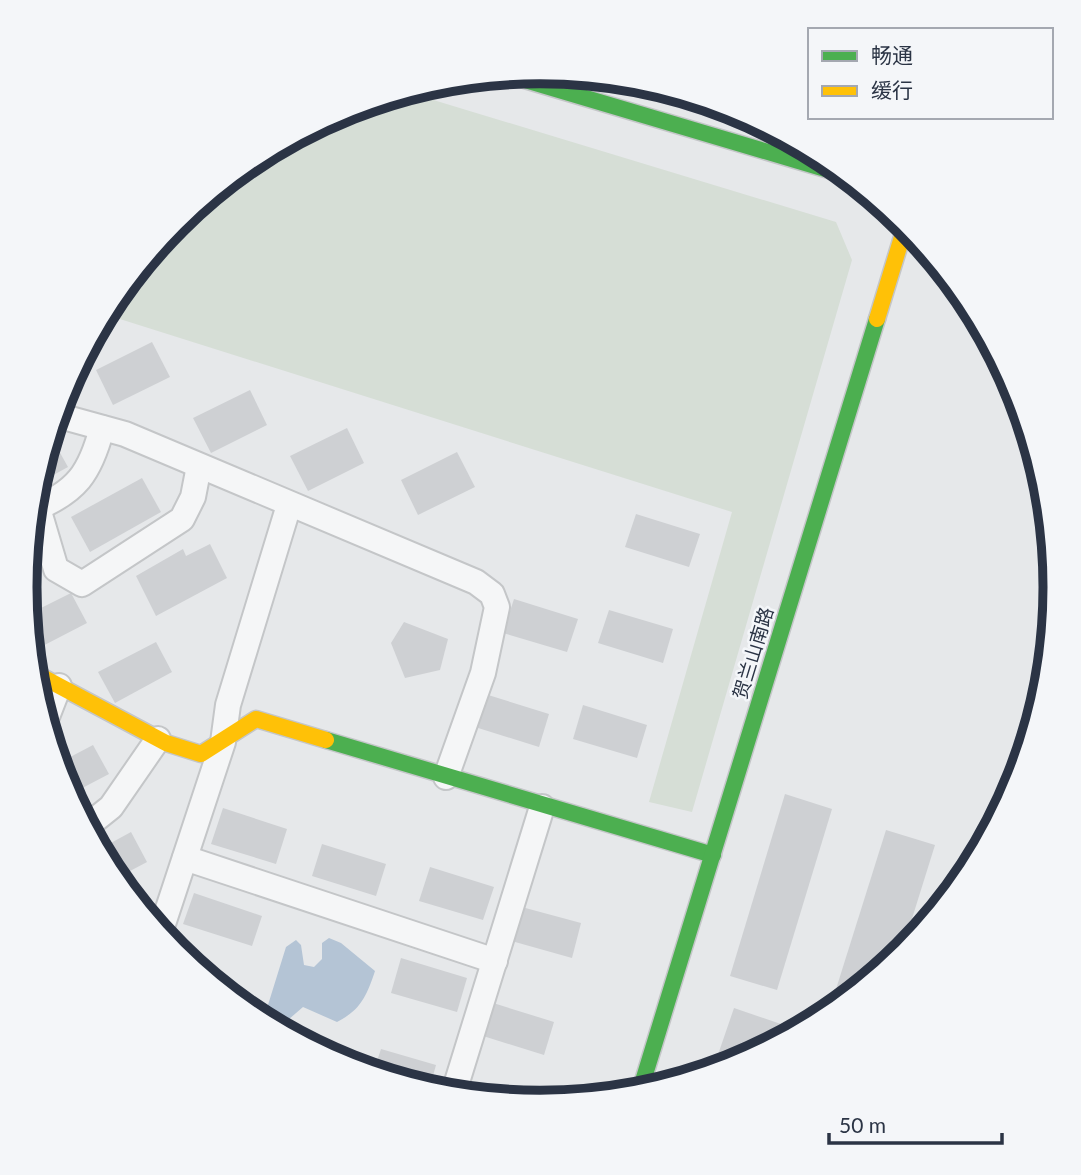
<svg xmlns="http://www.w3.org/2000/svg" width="1081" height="1175" font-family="Lato,'Noto Sans SC',sans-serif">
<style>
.green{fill:#d6ded6}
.water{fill:#b4c4d5}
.building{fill:#ced0d3}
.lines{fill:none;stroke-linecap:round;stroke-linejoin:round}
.street-casing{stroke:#c4c6c8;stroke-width:28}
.fast-casing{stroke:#c4c6c8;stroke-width:19}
.slow-casing{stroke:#c4c6c8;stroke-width:19}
.street{stroke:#f5f6f7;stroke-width:24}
.fast{stroke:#4caf50;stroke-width:16}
.slow{stroke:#ffc107;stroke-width:16}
.labels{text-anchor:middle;stroke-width:5;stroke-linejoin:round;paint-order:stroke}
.street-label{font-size:19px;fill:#2b3445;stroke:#f4f6f9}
.rim{fill:none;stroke:#2b3445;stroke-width:9}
</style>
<rect width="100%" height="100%" fill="#e6e8ea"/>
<polygon class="green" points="407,92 836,222 852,260 692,812 649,802 732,512 104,314 112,300 176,222 254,158 343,111"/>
<path class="water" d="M329,938L341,943L375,971C367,995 361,1010 337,1022L303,1007L281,1026V1031L263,1021L286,947L296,940L301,945L304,965L314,967L322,959V943Z"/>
<g class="building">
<polygon points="152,342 170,377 113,405 96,370"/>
<polygon points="250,390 267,425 211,453 193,418"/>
<polygon points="347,428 364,463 308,491 290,456"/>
<polygon points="50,435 68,467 35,485 43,457"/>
<polygon points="457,452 475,487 418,515 401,480"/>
<polygon points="142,478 161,512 90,552 71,517"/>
<polygon points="636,514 700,534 689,567 625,547"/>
<polygon points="210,544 227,578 156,616 136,576 183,549 186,556"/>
<polygon points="71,593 87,623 31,652 27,615"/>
<polygon points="514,599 578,619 567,652 503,633"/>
<polygon points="609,610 673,629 663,663 598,643"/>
<polygon points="404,622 448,639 440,670 405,678 391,643"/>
<polygon points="156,642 172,672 115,703 98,672"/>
<polygon points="485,694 549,714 539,747 475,727"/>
<polygon points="583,705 647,725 637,758 573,739"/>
<polygon points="93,745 109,774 69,795 57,764"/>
<polygon points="785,794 832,809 777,990 730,976"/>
<polygon points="223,808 287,829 276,864 211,844"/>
<polygon points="886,830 935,845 900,957 839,1007 831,1005"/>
<polygon points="131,832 147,862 115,879 98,850"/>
<polygon points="322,844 386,864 376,896 312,876"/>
<polygon points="430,867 494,887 483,920 419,901"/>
<polygon points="194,893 262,916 252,946 183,924"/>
<polygon points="518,906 581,923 572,958 508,940"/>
<polygon points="401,958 467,978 457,1012 391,993"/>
<polygon points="490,1002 554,1022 544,1055 480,1035"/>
<polygon points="734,1008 801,1031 738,1064 712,1072"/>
<polygon points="381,1049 436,1065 429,1090 373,1073"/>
</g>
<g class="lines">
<g class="street-casing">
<g id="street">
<polyline points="56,415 125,434 476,582 492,594 497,607 483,673 446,777"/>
<polyline points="38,508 56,569 82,584 182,519 193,497 199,466"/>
<path d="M32,510C77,492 90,473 102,428"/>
<polyline points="45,722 59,686"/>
<polyline points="86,827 111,807 158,739"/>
<polyline points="185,858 495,961"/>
<polyline points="160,933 223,742 228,705 289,505"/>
<polyline points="453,1095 542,807"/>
</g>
</g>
<g class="fast-casing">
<g id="fast">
<polyline points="508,75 849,176"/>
<polyline points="326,740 713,855"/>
<polyline points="639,1094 877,319"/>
</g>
</g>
<g class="slow-casing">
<g id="slow">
<polyline points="877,319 906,224"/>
<polyline points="33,672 166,743 201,754 256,719 326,740"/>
</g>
</g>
<use href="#street" class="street"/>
<use href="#fast" class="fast"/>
<use href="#slow" class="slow"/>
</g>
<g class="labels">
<g class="street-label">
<text transform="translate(753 653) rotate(-73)" y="7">贺兰山南路</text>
</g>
</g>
<path d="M0 0H1081V1175H0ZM37 587a503 503 0 1 1 1006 0a503 503 0 1 1-1006 0Z" fill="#f4f6f9" fill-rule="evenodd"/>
<path class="rim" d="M37 587a503 503 0 1 1 1006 0a503 503 0 1 1-1006 0Z"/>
<rect x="808" y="28" width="245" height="91" fill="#f4f6f9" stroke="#a4a8b1" stroke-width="2"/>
<rect x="822" y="51" width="35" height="10" fill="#4caf50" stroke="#a4a8b1" stroke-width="2"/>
<text x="871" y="63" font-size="21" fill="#2b3445">畅通</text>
<rect x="822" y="86" width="35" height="10" fill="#ffc107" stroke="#a4a8b1" stroke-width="2"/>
<text x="871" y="98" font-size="21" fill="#2b3445">缓行</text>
<path d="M829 1133v10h173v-10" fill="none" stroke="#2b3445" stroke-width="3.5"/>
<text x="839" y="1133" font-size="21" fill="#2b3445" stroke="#f4f6f9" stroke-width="5" paint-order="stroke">50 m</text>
</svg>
